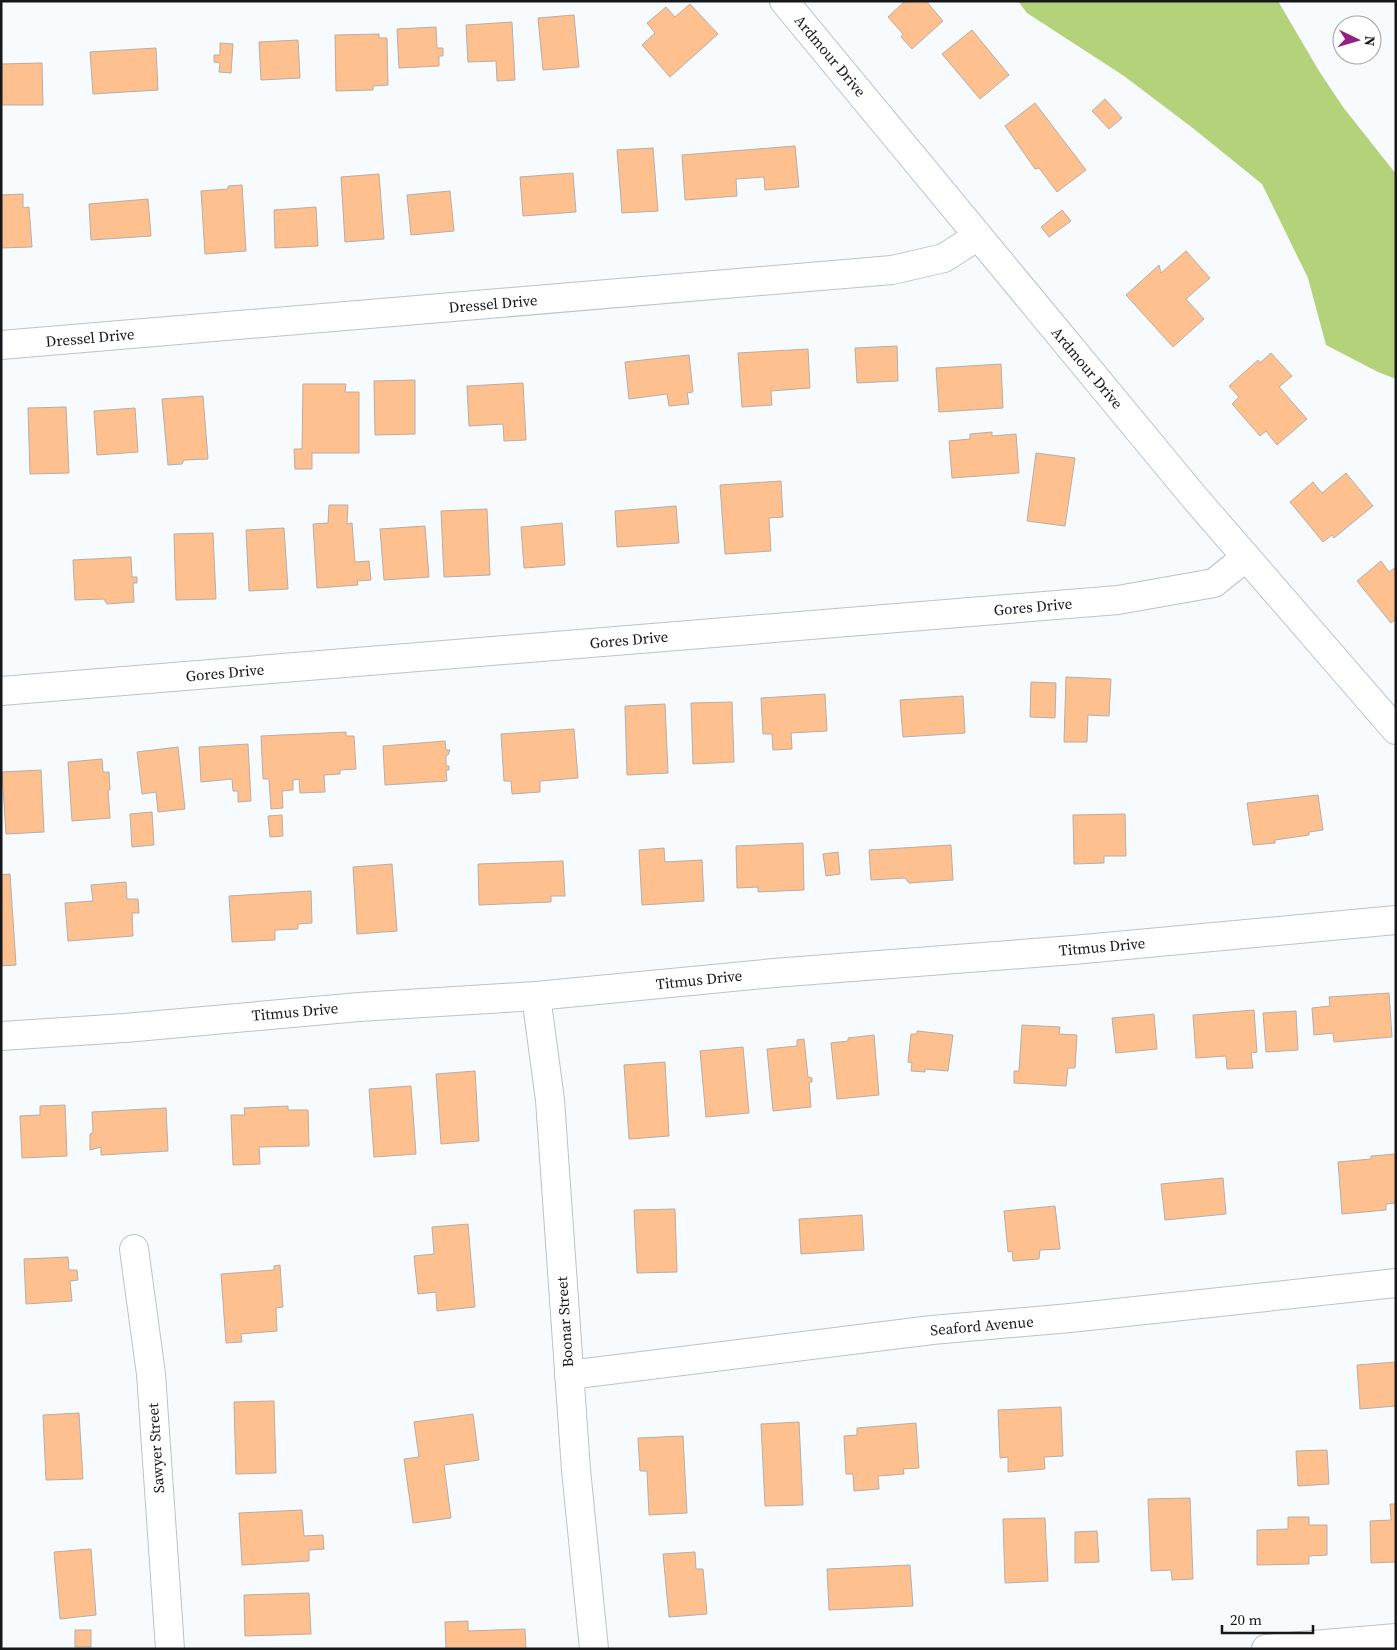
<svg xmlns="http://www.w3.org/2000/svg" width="1397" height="1650" font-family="'Source Serif 4',serif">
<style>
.forest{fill:#b3d279}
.building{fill:#ffc08f;stroke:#b8ada6}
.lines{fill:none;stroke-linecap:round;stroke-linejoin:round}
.street-casing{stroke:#b9c3cb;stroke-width:30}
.street{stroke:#fff;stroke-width:28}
.labels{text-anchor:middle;stroke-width:4;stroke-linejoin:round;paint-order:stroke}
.street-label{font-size:15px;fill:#15181b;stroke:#fff}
</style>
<rect width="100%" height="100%" fill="#f7fbfe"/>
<polygon class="forest" points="1018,1 1278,1 1319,71 1343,107 1396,174 1396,379 1378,372 1326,345 1308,278 1262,184 1194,129 1124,76 1027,13"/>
<g class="building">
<polygon points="905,1 926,1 943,21 912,49 901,37 903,34 888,17"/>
<polygon points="690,4 718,34 670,77 642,45 655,33 647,23 666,7 675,17"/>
<polygon points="574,15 579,67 543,70 538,18"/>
<polygon points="512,22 515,80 497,81 496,61 468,62 466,25"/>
<polygon points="436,27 437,48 443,48 443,56 439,56 439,66 399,68 397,29"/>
<polygon points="972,30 1009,75 980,99 942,54"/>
<polygon points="379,34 379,38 387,38 388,85 373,86 373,90 336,91 335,35"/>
<polygon points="298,40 300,78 261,80 259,42"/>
<polygon points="220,43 233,44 231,73 219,72 220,63 214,62 214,55 220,55"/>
<polygon points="156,48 158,90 93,94 90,52"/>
<polygon points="42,63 43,105 1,105 1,64"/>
<polygon points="1105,99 1122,118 1109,129 1092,111"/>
<polygon points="1035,103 1086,170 1057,192 1039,168 1035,169 1005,126"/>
<polygon points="795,146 799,187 765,190 764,177 736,179 737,196 685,200 682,155"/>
<polygon points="653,148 658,211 622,213 617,150"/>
<polygon points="573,173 576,212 523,216 520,177"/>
<polygon points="379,174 384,239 345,242 341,177"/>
<polygon points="242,185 246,251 205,254 201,191 228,189 228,186"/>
<polygon points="450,191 454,231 411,235 407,195"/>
<polygon points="23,194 23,208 29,207 32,247 1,248 1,195"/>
<polygon points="148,199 151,236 91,240 89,204"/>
<polygon points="316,207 318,246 275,248 274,210"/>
<polygon points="1062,210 1071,221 1049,237 1041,227"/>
<polygon points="1186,251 1210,278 1186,299 1204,319 1173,347 1126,295 1159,265 1161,273"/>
<polygon points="897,346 898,381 857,383 855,348"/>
<polygon points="808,349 810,388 771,391 772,405 742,407 738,353"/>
<polygon points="1271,353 1292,376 1279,387 1307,419 1277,445 1266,431 1260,436 1232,404 1239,397 1229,386 1258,360 1260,363"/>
<polygon points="689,355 693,392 687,393 689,404 669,406 667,394 629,399 625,362"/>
<polygon points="1001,364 1003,408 939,412 936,368"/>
<polygon points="415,380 415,434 375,435 374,381"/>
<polygon points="523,383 526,440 504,441 503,424 469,426 467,386"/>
<polygon points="303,384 346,384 345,392 359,392 359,453 312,453 312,469 295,469 294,449 302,449"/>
<polygon points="203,396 208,459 184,460 182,464 168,465 162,399"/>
<polygon points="66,407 69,473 30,474 28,408"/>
<polygon points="135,408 138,452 97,455 94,411"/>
<polygon points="992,432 992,436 1016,434 1019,473 952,478 949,441 970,439 970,434"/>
<polygon points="1036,453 1075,458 1065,526 1027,521"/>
<polygon points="1346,473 1373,506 1334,538 1332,535 1323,542 1290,502 1313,482 1322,493"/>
<polygon points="781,481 783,517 769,518 771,551 725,554 720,485"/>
<polygon points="329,505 348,505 347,524 352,523 355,562 369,561 371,580 357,581 358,585 317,588 313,524 328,523"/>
<polygon points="676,506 679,543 617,547 615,511"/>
<polygon points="487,509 490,575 444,577 441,511"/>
<polygon points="562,523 565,565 524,568 521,527"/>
<polygon points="425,526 429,577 384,580 380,529"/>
<polygon points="284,528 288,589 249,591 246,530"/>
<polygon points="213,533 216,599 176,600 174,534"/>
<polygon points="131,557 132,577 137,577 137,583 133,583 134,602 107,604 104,599 75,600 73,560"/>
<polygon points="1381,561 1389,572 1396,567 1396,619 1391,623 1357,581"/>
<polygon points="1066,677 1111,679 1109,716 1088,715 1087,742 1064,742"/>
<polygon points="1031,682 1056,683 1055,718 1030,717"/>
<polygon points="825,694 827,731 791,733 792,749 773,750 772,734 763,734 761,698"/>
<polygon points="963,696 965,733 903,737 900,700"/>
<polygon points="732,702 734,762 693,764 691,703"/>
<polygon points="665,704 668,773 627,775 625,706"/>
<polygon points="574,729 578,778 540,781 540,792 512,794 511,781 504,781 501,734"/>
<polygon points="346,732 346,736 354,736 356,769 340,770 340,774 324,775 325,792 300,793 299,779 293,780 293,790 282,791 283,808 271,809 269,779 263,779 261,736"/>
<polygon points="445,741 446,750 450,750 448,755 446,755 446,766 449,766 449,770 446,770 447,781 385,785 383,746"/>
<polygon points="248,744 251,801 238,802 238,791 233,791 232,779 201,782 199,747"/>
<polygon points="178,747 185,809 158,812 156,792 142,794 137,752"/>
<polygon points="102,759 103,772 109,772 110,790 108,790 110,818 72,821 68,762"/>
<polygon points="41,770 44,832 6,834 2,772"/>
<polygon points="1318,795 1323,830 1309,832 1309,835 1275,840 1275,843 1253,845 1247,803"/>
<polygon points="152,812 154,845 132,847 130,814"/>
<polygon points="1125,814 1126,856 1104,856 1104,863 1074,864 1073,815"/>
<polygon points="282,815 283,836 270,837 268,816"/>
<polygon points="803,843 804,890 758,892 758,887 737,888 736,846"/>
<polygon points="951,845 953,880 909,883 905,878 871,880 869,850"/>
<polygon points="664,848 665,862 702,860 704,901 642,905 639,850"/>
<polygon points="838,852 840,874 826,876 823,854"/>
<polygon points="563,861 565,896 551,896 551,902 479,905 478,864"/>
<polygon points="392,864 397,931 357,934 353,867"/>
<polygon points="10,874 16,965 1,966 1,875"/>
<polygon points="126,882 127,899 138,899 139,913 132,913 133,936 68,941 65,903 93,901 91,885"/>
<polygon points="311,891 312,923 298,924 298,929 275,930 275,940 232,942 229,896"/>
<polygon points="1389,993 1392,1037 1334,1042 1333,1033 1314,1035 1312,1008 1330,1006 1329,997"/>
<polygon points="1254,1010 1257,1052 1251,1053 1253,1068 1227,1069 1226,1056 1196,1058 1193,1015"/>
<polygon points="1296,1011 1298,1050 1266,1052 1263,1013"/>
<polygon points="1154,1014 1157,1049 1116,1053 1112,1018"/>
<polygon points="1022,1025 1060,1027 1059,1034 1077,1035 1075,1068 1068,1068 1066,1086 1014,1083 1014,1071 1019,1071"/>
<polygon points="917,1031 953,1035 948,1071 925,1069 925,1072 911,1071 912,1063 908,1062 911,1034 917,1034"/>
<polygon points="874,1035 879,1095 837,1099 831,1043 848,1041 848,1038"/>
<polygon points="804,1039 808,1077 812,1078 812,1082 809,1082 811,1107 773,1111 767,1049 797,1046 797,1040"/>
<polygon points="743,1047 749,1113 706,1117 700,1051"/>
<polygon points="665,1062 669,1136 629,1139 624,1065"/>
<polygon points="475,1071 479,1141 441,1144 436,1074"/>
<polygon points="411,1086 416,1154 374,1157 369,1089"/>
<polygon points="65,1105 67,1156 22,1158 20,1116 40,1115 40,1106"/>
<polygon points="288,1106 288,1110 308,1110 309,1146 259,1147 260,1164 233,1165 231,1115 245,1115 244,1108"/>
<polygon points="166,1108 168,1151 101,1155 101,1147 90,1150 90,1134 93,1133 92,1112"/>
<polygon points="1396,1154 1396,1203 1386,1204 1386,1210 1342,1214 1338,1162 1371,1159 1371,1156"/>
<polygon points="1223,1178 1226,1214 1165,1220 1161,1184"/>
<polygon points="1055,1206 1060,1249 1040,1250 1039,1259 1013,1261 1012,1251 1008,1252 1004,1211"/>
<polygon points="675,1209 677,1272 637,1273 634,1210"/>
<polygon points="862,1215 864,1250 801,1254 799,1219"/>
<polygon points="468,1224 475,1307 437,1311 436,1292 418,1294 414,1256 434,1254 432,1227"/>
<polygon points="68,1257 69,1270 77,1270 78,1280 70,1281 72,1301 26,1304 24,1259"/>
<polygon points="280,1265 283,1307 276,1308 277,1331 241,1334 242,1342 226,1343 221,1274 274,1270 274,1266"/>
<polygon points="1396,1362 1396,1406 1360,1409 1357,1365"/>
<polygon points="274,1401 276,1473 236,1474 234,1402"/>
<polygon points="1061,1407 1063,1456 1044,1457 1045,1469 1008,1472 1008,1457 1000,1458 998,1410"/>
<polygon points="79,1413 83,1479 46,1480 43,1415"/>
<polygon points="473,1414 479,1460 444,1465 451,1518 413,1523 404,1459 419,1457 414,1422"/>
<polygon points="799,1422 803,1505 765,1506 761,1424"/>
<polygon points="916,1423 919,1468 903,1469 904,1474 878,1476 879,1489 854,1491 853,1474 846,1474 844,1436 857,1435 857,1428"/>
<polygon points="683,1436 687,1513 649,1515 647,1471 640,1471 638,1438"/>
<polygon points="1327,1450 1329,1484 1298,1486 1296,1451"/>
<polygon points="1190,1498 1193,1579 1172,1580 1171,1570 1151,1571 1148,1499"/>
<polygon points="1390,1504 1396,1504 1396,1562 1371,1563 1370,1521 1391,1520"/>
<polygon points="302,1510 304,1536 323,1535 324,1549 309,1550 309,1561 242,1565 239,1513"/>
<polygon points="1288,1517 1309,1517 1309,1525 1327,1525 1327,1555 1309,1556 1309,1564 1257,1565 1257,1530 1288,1529"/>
<polygon points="1045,1518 1048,1581 1005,1583 1003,1519"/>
<polygon points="1097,1531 1099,1562 1075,1563 1075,1532"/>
<polygon points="91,1549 96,1615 60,1619 54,1552"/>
<polygon points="695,1552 696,1569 703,1569 707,1614 669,1617 663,1554"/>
<polygon points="910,1565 913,1606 829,1610 827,1569"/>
<polygon points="309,1593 311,1634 245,1636 244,1595"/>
<polygon points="468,1621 468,1631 525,1629 526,1649 446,1649 445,1622"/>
<rect x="75" y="1630" width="16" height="17"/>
</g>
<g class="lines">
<g class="street-casing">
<g id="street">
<polyline points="784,1 1194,497 1396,730"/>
<polyline points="1,345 892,270 944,258 978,236"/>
<polyline points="1,691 1118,600 1214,583 1246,557"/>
<polyline points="536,996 550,1100 576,1470 594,1649"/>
<polyline points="1,1036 125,1028 359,1007 536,996 774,973 1073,950 1396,920"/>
<polyline points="134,1249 151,1374 170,1649"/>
<polyline points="569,1375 932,1330 1070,1318 1396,1283"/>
<polyline points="1266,1649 1396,1638"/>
</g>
</g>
<use href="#street" class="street"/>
</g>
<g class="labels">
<g class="street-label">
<text transform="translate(830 56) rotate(50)" y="5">Ardmour Drive</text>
<text transform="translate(493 304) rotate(-5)" y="5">Dressel Drive</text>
<text transform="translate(90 338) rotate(-5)" y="5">Dressel Drive</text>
<text transform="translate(1087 368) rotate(50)" y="5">Ardmour Drive</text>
<text transform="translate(1033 607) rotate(-5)" y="5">Gores Drive</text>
<text transform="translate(629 640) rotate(-5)" y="5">Gores Drive</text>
<text transform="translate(225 673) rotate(-5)" y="5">Gores Drive</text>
<text transform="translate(1102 947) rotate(-5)" y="5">Titmus Drive</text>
<text transform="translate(699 980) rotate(-6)" y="5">Titmus Drive</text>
<text transform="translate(295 1012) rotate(-5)" y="5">Titmus Drive</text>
<text transform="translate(565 1322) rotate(-94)" y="5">Boonar Street</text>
<text transform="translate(982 1326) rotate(-5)" y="5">Seaford Avenue</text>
<text transform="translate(156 1448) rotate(-94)" y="5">Sawyer Street</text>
</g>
</g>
<rect width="1397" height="1650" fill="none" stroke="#15181b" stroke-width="5"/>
<g transform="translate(1357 40) rotate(95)"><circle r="24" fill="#ffffff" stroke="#a1a3a4"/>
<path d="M0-4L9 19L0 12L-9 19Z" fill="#912183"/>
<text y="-8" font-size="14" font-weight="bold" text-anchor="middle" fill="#15181b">N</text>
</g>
<path d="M1222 1625v8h91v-8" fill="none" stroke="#15181b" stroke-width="2.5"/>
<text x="1230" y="1625" font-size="15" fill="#15181b" stroke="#ffffff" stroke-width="4" paint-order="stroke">20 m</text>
</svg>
